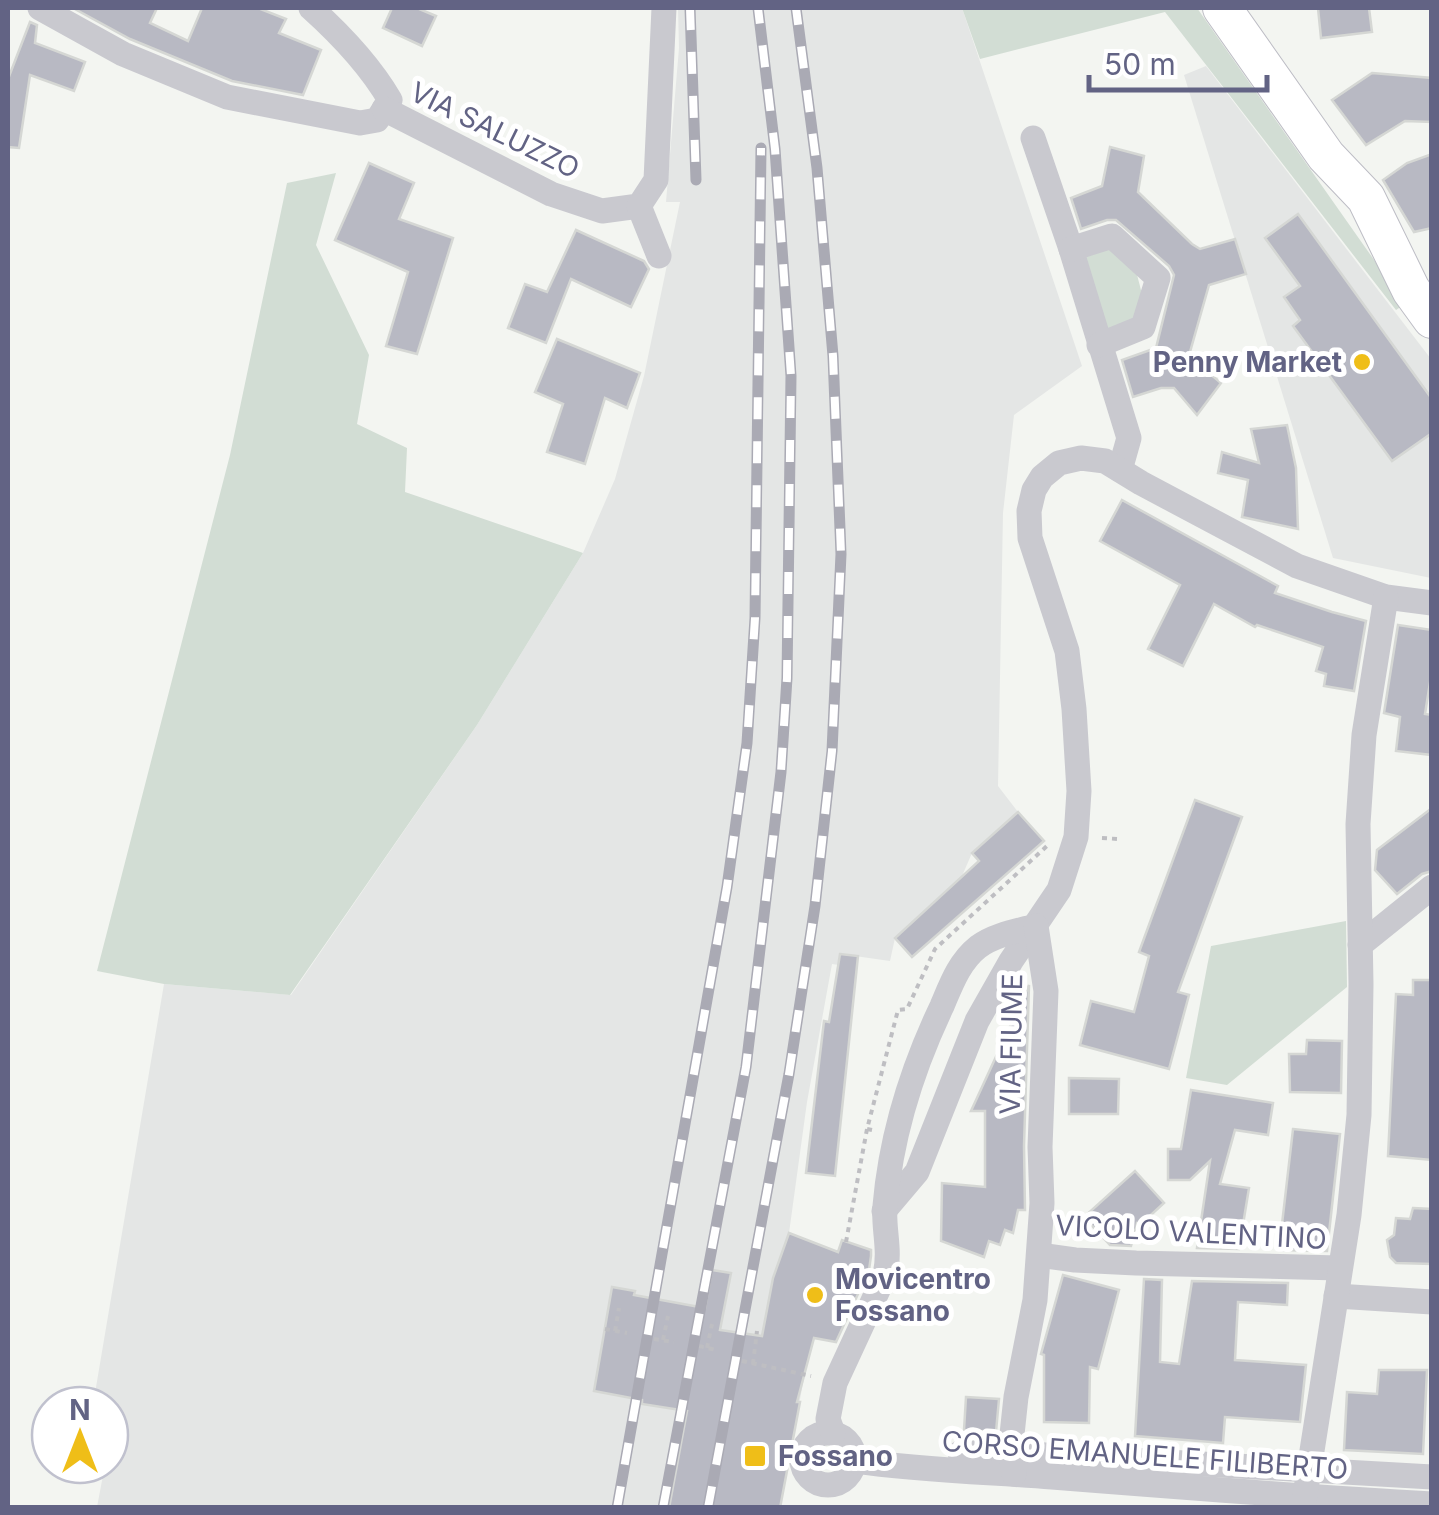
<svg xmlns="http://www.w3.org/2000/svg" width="1439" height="1515" font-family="Inter,sans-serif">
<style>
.built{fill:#e4e6e5}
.green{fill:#d2ddd4}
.building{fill:#b8b9c3;stroke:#d5d7d4;stroke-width:2.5}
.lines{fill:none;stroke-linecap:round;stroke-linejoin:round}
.secondary-casing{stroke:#bdbdc5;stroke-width:40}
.path{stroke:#bebec2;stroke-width:4;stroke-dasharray:5 5;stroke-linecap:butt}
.street{stroke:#c9c9cf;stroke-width:25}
.secondary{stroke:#fff;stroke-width:38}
.rail-casing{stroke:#aaaab4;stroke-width:11}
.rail{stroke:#fff;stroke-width:8;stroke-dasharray:22;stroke-linecap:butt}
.poi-dot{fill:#efbe18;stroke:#fff;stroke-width:4}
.labels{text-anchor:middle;stroke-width:10;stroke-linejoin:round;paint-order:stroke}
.street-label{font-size:28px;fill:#626384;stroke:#fff}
.poi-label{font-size:28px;font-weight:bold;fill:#626384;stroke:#fff;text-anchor:start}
</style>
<rect width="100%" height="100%" fill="#f3f5f1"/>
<g class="built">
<polygon points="678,8 962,8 1082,366 1014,415 1003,513 998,786 1018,812 972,853 962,876 895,938 890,961 841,954 839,965 832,964 807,1102 789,1233 773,1278 759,1357 806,1367 780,1507 97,1507 105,1465 110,1465 110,1405 93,1405 164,984 291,995 477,725 583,553 615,479 644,376 680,202 666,202 679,48"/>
<polygon points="1206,66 1431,359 1431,578 1333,558 1184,75"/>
</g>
<g class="green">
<polygon points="962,8 1197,8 1405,304 1396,310 1165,12 980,59"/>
<polygon points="336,173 316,245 369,355 357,424 407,448 405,492 583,553 477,725 290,995 164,984 97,971 230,455 287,183"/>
<polygon points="1109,246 1135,267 1142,294 1133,319 1107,330 1083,253"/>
<polygon points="1346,921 1347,987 1227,1085 1186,1078 1211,946"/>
</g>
<g class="building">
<polygon points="73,8 157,8 150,23 188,41 202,8 258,8 286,19 279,33 321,50 303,95 232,81 130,39"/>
<polygon points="392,8 417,8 436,16 422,46 383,28"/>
<polygon points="1318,8 1369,8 1372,32 1321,38"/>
<polygon points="30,22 37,25 35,43 85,62 74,91 30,75 19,148 8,147 8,79"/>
<polygon points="1372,73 1432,78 1432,122 1405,121 1366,145 1332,100"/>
<polygon points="1110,147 1144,156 1138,192 1192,244 1200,249 1235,239 1246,274 1209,285 1190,352 1197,363 1221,383 1197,415 1174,388 1161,388 1133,397 1122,360 1156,348 1174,275 1169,266 1116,220 1107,220 1081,229 1071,198 1102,186"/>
<polygon points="1432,154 1432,228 1414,232 1383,180 1407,163"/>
<polygon points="369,163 414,183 399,219 453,238 417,354 386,346 408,272 335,240"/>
<polygon points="1298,214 1432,399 1432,433 1392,461 1293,326 1300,320 1284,297 1300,286 1265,238"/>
<polygon points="576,230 644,261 649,269 631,307 571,279 546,343 508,328 525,284 547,292"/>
<polygon points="557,339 640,373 627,408 605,398 585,464 547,452 563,404 535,392"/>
<polygon points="1287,425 1296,468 1298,529 1242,517 1248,480 1218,473 1222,452 1259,463 1251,429"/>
<polygon points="1122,500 1278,586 1275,593 1332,612 1366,621 1354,691 1324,686 1326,674 1316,671 1323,647 1257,625 1255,627 1214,604 1183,666 1148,649 1180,585 1100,541"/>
<polygon points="1398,625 1432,630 1432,670 1425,714 1432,715 1432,755 1396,751 1400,717 1384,713"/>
<polygon points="1195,800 1242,817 1178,992 1189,995 1169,1069 1080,1045 1091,1001 1134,1012 1149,956 1139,952"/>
<polygon points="1432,808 1432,871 1422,874 1397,894 1375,870 1377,850"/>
<polygon points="1018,812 1044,841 912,957 895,938 979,861 972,853"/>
<polygon points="840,954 858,956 835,1176 806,1173 824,1021 829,1022"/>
<polygon points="1413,980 1432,980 1432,1160 1388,1156 1396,994 1413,995"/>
<polygon points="1029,985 1024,1146 1025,1210 1018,1210 1013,1233 1005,1230 1000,1245 989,1241 984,1257 941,1241 942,1183 985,1187 985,1111 971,1111"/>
<polygon points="1307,1040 1342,1041 1341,1093 1290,1092 1289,1054 1306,1054"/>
<polygon points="1069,1078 1119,1079 1118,1114 1069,1114"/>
<polygon points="1191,1090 1273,1103 1268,1135 1235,1130 1220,1184 1249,1188 1239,1249 1197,1248 1210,1161 1190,1180 1168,1180 1168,1149 1181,1149"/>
<polygon points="1293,1129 1340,1134 1327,1251 1279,1250"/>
<polygon points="1135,1171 1164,1203 1141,1224 1137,1223 1136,1229 1129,1235 1134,1235 1131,1246 1110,1245 1084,1217"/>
<polygon points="1413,1208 1432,1209 1432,1264 1396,1263 1390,1257 1387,1240 1394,1235 1396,1218 1410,1219"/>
<polygon points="789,1233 838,1252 842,1240 871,1250 871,1256 869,1270 836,1342 814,1338 797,1402 800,1402 780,1508 669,1508 687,1411 642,1404 642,1400 594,1391 612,1287 635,1291 634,1295 705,1308 712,1270 731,1273 720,1330 762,1336 773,1278"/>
<polygon points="1063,1275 1119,1290 1098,1369 1090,1367 1089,1423 1044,1422 1044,1355 1041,1354"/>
<polygon points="1144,1279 1162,1280 1160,1362 1179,1364 1192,1281 1288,1283 1287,1305 1238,1302 1235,1360 1306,1365 1300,1422 1225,1417 1223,1443 1135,1436"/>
<polygon points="1379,1370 1427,1370 1423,1454 1344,1450 1347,1392 1377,1394"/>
<polygon points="966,1397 999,1399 996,1432 964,1430"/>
</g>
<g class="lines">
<g class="secondary-casing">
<polyline id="secondary" points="1222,8 1326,156 1366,198 1411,290 1432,319"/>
</g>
<g class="path">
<polyline points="1102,838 1118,839"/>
<polyline points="872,1130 867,1129 898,1010 907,1009 935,949 1048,845"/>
<polyline points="846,1242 867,1129"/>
<polyline points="605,1329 627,1333"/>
<polyline points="615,1331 619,1308"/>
<polyline points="654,1339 674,1342"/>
<polyline points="663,1340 668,1316"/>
<polyline points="699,1346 716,1350"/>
<polyline points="707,1348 712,1324"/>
<polyline points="742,1361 811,1376"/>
<polyline points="753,1364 757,1331"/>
</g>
<g class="street">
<path d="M40,8L123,54L227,97L360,123L377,120L390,100C369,64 341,35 311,8"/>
<polyline points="384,109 551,194 602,211 639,206 656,180 664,8"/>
<polyline points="1033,138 1071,249 1129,438 1120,470"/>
<polyline points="639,206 659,256"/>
<polyline points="1071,249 1112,236 1158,278 1143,327 1099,345"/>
<polyline points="1360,945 1432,887"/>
<polyline points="884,1211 917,1172 977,1021 1011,961 1059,890 1076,837 1079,791 1074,709 1067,651 1030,538 1029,511 1034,490 1042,477 1059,463 1081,458 1105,461 1141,483 1297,566 1386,597 1432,603"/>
<polyline points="1039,1255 1075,1260 1136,1263 1339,1268"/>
<polyline points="1336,1296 1432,1302"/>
<circle cx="828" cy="1459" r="26"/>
<path d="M833,1433L828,1419L835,1383L885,1275C891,1249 883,1230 885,1206C891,1135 912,1069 942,1006C951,985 959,962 978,947C994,935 1017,931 1036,926"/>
<polyline points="960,1453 1010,1453 1432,1477"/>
<path d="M855,1461C920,1470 986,1472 1052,1477C1178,1487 1305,1497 1432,1504"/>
<polyline points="1014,1474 1010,1453 1016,1397 1035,1300 1042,1203 1040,1147 1046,991 1036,926"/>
<polyline points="1303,1508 1349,1215 1359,1115 1361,984 1358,824 1364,735 1386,597"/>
</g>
<use href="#secondary" class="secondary"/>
<g class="rail-casing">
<g id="rail">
<polyline points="690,8 696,180"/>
<polyline points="617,1508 727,887 747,743 755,618 761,148"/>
<polyline points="663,1508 746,1067 781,772 787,678 791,376 775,149 758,8"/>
<polyline points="708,1508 789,1074 815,906 832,751 841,554 833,356 817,168 796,8"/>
</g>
</g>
<use href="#rail" class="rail"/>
</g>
<g class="poi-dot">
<circle cx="1362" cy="362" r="10"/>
<circle cx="815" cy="1295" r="10"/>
<rect x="743" y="1444" width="24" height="24" rx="5"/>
</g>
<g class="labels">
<g class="street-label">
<text transform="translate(495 130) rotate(26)" y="10">VIA SALUZZO</text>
<text transform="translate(1011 1044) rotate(-89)" y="10">VIA FIUME</text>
<text transform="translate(1191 1232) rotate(3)" y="10">VICOLO VALENTINO</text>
<text transform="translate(1145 1455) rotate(4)" y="10">CORSO EMANUELE FILIBERTO</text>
</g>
<g class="poi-label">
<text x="1342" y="372" text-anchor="end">Penny Market</text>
<text x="835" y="1289">Movicentro<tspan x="835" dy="32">Fossano</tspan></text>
<text x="778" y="1466">Fossano</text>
</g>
</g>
<rect width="1439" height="1515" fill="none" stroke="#626384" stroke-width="20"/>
<g transform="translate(80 1435)"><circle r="48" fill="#ffffff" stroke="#c0c1ce" stroke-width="2.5"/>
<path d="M0-8L18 38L0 25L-18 38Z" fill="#efbe18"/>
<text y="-15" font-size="28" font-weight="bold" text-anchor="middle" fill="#626384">N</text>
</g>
<path d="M1089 75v15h178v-15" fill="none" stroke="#626384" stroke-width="5"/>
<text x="1104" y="75" font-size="30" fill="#626384" stroke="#ffffff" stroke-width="8" paint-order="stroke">50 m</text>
</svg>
